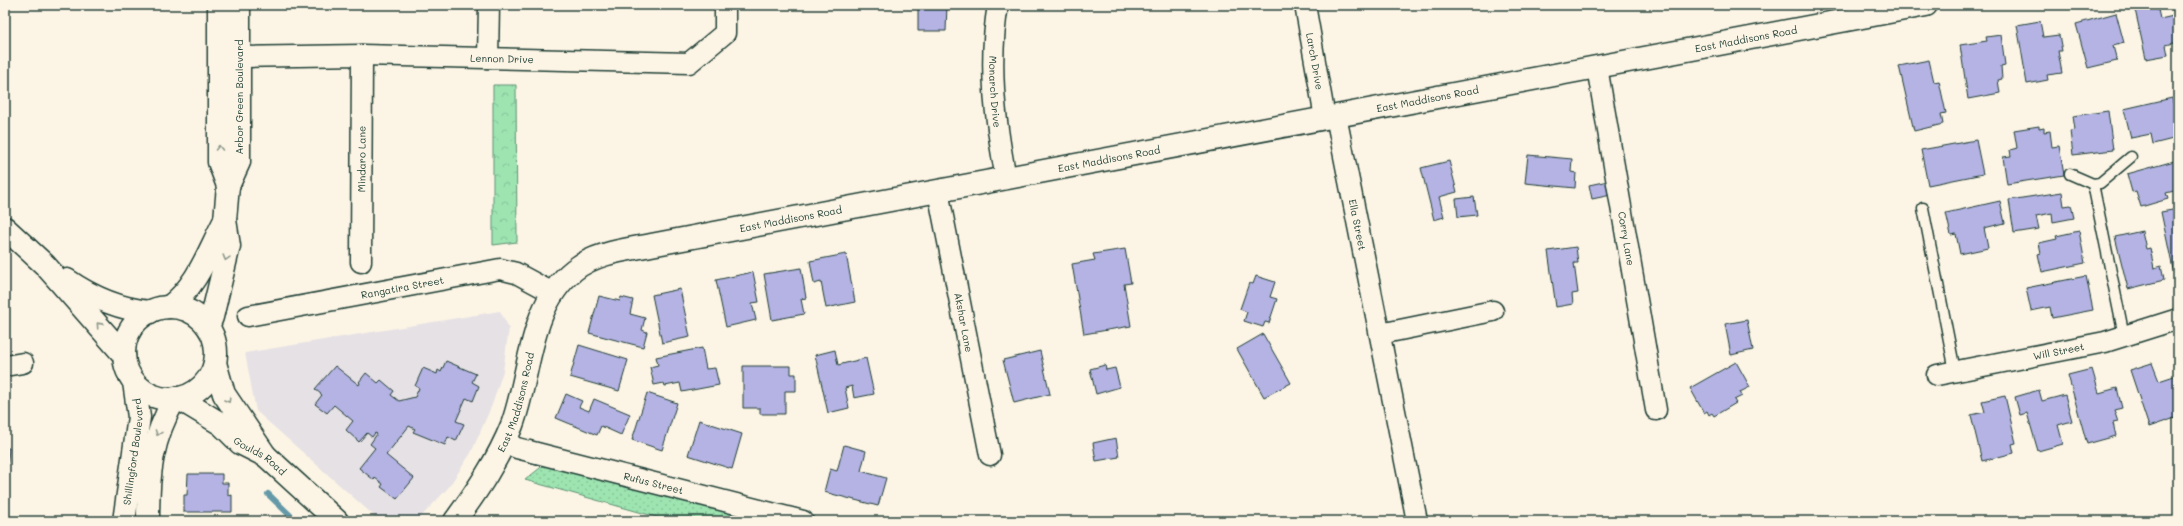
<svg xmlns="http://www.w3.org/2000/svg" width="2183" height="526" font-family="Mali,sans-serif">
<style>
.built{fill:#e6e1e5}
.grass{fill:url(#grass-dots);stroke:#5e9072}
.park{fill:url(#park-crowns);stroke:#5e9072}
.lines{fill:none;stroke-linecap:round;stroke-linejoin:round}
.stream{stroke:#6599a8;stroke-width:6}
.building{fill:#b4b3e4;stroke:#1f3d34}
.service-casing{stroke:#1f3d34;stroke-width:13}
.minor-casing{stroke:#1f3d34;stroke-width:23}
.tertiary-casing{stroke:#1f3d34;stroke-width:25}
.secondary-casing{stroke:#1f3d34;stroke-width:25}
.service{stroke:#fcf5e5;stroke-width:10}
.minor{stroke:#fcf5e5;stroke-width:20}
.tertiary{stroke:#fcf5e5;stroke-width:22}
.secondary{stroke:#fcf5e5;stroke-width:22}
.oneway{stroke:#8e998c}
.labels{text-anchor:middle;stroke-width:4;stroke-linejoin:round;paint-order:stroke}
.street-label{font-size:10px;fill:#1f3d34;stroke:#fcf5e5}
</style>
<defs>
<pattern id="grass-dots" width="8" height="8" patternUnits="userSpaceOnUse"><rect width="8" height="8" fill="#9de4b1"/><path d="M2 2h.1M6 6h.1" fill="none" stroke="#87c499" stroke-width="1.8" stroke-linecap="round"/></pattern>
<pattern id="park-crowns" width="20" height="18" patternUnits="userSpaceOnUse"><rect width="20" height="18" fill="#9de4b1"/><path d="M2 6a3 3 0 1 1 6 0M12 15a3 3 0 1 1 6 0" fill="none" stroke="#87c499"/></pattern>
</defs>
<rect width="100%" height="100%" fill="#fcf5e5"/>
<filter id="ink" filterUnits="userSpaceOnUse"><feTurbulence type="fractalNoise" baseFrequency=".025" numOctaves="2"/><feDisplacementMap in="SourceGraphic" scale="8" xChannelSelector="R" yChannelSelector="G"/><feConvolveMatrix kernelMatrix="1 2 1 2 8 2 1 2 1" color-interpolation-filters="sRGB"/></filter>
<g filter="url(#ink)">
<polygon class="built" points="500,311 509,328 503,371 492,405 471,453 448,488 417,521 380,521 256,411 245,353"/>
<polygon class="grass" points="550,460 772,521 671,521 525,480"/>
<polygon class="park" points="493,85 516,85 517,242 493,245"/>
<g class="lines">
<polyline class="stream" points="268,494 296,521"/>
</g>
<g class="building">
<polygon points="918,5 947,5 946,31 918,31"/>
<polygon points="2134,5 2157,5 2160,19 2178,15 2178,42 2166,45 2168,55 2146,59"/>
<polygon points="2116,13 2124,43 2113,46 2117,61 2088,68 2076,24"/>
<polygon points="2040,21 2043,37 2059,35 2062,51 2058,51 2062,73 2047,75 2048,80 2027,84 2017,25"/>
<polygon points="2001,35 2005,65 2001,66 2002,79 1998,80 2000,93 1968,99 1960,45 1987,41 1986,37"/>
<polygon points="1929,60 1934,82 1939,81 1946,113 1941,114 1943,124 1914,131 1899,66"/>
<polygon points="2172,98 2178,123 2178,125 2174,126 2177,138 2153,144 2151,134 2131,138 2124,109"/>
<polygon points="2108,111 2113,150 2073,155 2070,131 2075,130 2073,116"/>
<polygon points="2039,126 2039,129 2044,128 2044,132 2050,131 2052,147 2059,146 2064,175 2007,184 2003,157 2011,156 2010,150 2017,148 2014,130"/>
<polygon points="1976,140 1983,174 1928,185 1921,150"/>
<polygon points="1528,155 1572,159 1571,172 1576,173 1575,188 1525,183"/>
<polygon points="2178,160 2178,190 2166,193 2168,199 2141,207 2136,191 2132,192 2127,174"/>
<polygon points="1449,161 1457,192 1439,197 1444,217 1434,220 1421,168"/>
<polygon points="1608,181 1611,195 1592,199 1589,185"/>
<polygon points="2062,192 2064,206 2071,205 2074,218 2053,222 2052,213 2036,216 2039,229 2014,233 2009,200"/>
<polygon points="1474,197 1477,215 1458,217 1456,199"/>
<polygon points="2000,201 2005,223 1984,228 1988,248 1960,254 1956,234 1951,235 1946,213"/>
<polygon points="2178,209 2178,273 2174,274 2161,212"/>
<polygon points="2079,231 2085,263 2042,272 2038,254 2041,253 2039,243 2057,239 2056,236"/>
<polygon points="2142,231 2146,249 2150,248 2154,268 2161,266 2164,280 2128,289 2115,237"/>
<polygon points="1576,247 1578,263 1574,263 1578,293 1572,294 1573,304 1556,307 1548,251"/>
<polygon points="1125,249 1131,283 1124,284 1131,326 1084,334 1072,264 1095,260 1093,254"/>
<polygon points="846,254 855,302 826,308 821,282 814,284 810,261"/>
<polygon points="801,268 806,298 801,299 804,314 772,320 764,274"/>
<polygon points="753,272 759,302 752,303 756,320 726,327 716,280"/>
<polygon points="1256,276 1275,282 1270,297 1277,299 1269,323 1265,322 1263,327 1244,321 1247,312 1240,309 1249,283 1253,284"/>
<polygon points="2086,276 2093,310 2052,318 2050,307 2031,311 2026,288"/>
<polygon points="680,289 690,337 662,343 652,295"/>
<polygon points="599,296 620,301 621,297 633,300 630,314 645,318 642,330 647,332 643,347 589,333"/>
<polygon points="1747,320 1753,350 1731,355 1725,324"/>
<polygon points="1263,334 1291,383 1264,397 1237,349"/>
<polygon points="579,345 628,360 619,391 570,377"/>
<polygon points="702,348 706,369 715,368 719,385 682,392 680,383 665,386 664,383 654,385 650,367 658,365 656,357"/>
<polygon points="835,350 838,365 866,358 874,394 854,398 852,386 845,388 849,408 828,413 815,355"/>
<polygon points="1040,351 1050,394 1014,403 1003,360"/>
<polygon points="446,361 476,374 472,382 479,386 473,401 466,398 456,421 464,424 456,441 448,437 445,445 413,432 415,429 409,426 386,455 414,478 397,499 381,487 383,484 375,478 374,480 359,468 375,448 370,444 377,434 375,433 372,437 367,433 359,442 346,430 353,421 334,405 327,413 315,404 322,395 315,389 335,366 359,385 360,383 359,382 366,373 378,383 381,380 394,391 391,395 399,401 415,397 419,388 415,386 423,368 437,374 438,370 441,372"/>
<polygon points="1736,362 1750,387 1740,392 1742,396 1734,400 1736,403 1714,416 1712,413 1709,415 1707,411 1704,413 1690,388"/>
<polygon points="2152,363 2159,381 2177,375 2178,417 2149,427 2130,370"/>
<polygon points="1105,365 1106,370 1115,368 1120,387 1096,394 1090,369"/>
<polygon points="743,366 791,366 791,374 796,374 796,391 785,391 785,414 760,414 760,408 743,408"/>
<polygon points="2092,369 2099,393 2117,388 2122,408 2114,410 2118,422 2113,423 2116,436 2087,444 2068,375"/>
<polygon points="2039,390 2042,401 2065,395 2072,421 2058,425 2063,444 2038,451 2027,413 2020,415 2015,397"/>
<polygon points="647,393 677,403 662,450 632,440"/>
<polygon points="566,394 582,401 579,407 589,411 594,399 630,414 621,435 601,426 597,435 556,418"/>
<polygon points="2005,396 2016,443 2012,444 2014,453 1982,461 1971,415 1985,412 1982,401"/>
<polygon points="699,420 742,434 732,469 688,455"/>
<polygon points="1116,438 1119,457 1096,461 1093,443"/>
<polygon points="844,445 866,451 861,471 886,478 878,506 824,492 830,469 837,471"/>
<polygon points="5,448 9,448 7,472 5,472"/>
<polygon points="188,474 222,474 222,483 228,483 228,496 232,495 232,512 184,512 184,495 187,495"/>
<polygon points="184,520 215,521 184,521"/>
</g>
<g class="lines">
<g class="service-casing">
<g id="service">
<polyline points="2070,174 2093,184 2100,183 2131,157"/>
<polyline points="2093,184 2124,336"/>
<polyline points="1923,208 1955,371"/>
</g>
</g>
<g class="minor-casing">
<g id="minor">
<path id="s1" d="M998,5C988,63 995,120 1006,178"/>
<path id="s2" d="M1305,5L1325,118"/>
<path id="s3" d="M240,57L362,55L689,63L725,33V5"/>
<polyline points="488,58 489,5"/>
<path id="s4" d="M1597,67L1656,410"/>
<path id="s5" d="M1336,116L1417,521"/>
<path id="s6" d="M938,191L990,455"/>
<path id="s7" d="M361,262L362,55"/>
<path id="s8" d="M248,316L500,269L516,273L553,293"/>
<polyline points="1380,334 1493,311"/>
<polyline points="5,366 23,363"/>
<path id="s9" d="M1937,375L2105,342L2178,319"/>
<path id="s10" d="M504,443L517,448L803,521"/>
</g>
</g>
<g class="tertiary-casing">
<g id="tertiary">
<polyline points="219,5 219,162 228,186"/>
<polyline points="5,228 45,265 124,355"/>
<path d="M67,280C93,298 119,309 150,312"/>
<path d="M169,307C198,285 208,252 225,220"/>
<circle cx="170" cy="353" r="46"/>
<polyline points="208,327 212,317 229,246 225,220 228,186 239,162 239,5"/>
<path id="s11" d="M124,521L139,417L134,382"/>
<path d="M148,521C148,474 151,440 175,398"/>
<path id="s12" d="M455,521C477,491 498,460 512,425C531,374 528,306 574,270C595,253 625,250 651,245L1926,5"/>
</g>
</g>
<g class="secondary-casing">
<g id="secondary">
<polyline points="215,363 224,394 265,455"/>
<path id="s13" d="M178,398L221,424L240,443L266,456L337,521"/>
</g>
</g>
<use href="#service" class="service"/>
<use href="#minor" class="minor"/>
<use href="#tertiary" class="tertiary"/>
<use href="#secondary" class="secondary"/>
</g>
<defs><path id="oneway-chevron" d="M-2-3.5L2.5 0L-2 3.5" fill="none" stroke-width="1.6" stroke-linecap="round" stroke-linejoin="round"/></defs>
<g class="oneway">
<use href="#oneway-chevron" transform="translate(219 148) rotate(-90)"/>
<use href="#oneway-chevron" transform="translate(226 258) rotate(106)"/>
<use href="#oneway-chevron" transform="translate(99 325) rotate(-132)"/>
<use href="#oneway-chevron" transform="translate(228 400) rotate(61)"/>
<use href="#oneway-chevron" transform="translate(158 433) rotate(110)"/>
</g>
</g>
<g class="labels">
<g class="street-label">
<text dy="4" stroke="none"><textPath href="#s12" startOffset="1478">East Maddisons Road</textPath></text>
<text dy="4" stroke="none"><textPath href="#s3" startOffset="262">Lennon Drive</textPath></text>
<text dy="4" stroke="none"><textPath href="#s2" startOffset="57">Larch Drive</textPath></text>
<text dy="4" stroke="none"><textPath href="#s1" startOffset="87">Monarch Drive</textPath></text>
<text transform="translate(239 97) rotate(-90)" y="4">Arbor Green Boulevard</text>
<text dy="4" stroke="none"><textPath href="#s12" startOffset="1154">East Maddisons Road</textPath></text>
<text dy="4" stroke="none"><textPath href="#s12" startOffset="830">East Maddisons Road</textPath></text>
<text dy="4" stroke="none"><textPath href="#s7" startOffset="103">Mindaro Lane</textPath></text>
<text dy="4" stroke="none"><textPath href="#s12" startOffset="506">East Maddisons Road</textPath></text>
<text dy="4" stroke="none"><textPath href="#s5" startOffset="111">Ella Street</textPath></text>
<text dy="4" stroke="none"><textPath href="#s4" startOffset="174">Corry Lane</textPath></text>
<text dy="4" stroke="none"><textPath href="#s8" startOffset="157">Rangatira Street</textPath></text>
<text dy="4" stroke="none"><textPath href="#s6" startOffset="134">Akshar Lane</textPath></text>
<text dy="4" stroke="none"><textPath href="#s9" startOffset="124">Will Street</textPath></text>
<text dy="4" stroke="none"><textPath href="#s12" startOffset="135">East Maddisons Road</textPath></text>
<text dy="4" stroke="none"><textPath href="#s11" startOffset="70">Shillingford Boulevard</textPath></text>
<text dy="4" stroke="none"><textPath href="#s13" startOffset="101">Goulds Road</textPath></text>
<text dy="4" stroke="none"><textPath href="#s10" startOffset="155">Rufus Street</textPath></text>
</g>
</g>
<rect width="2183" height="526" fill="none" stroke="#fcf5e5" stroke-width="20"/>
<rect x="10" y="10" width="2163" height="506" fill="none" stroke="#1f3d34" stroke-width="1.5" filter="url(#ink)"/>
</svg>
